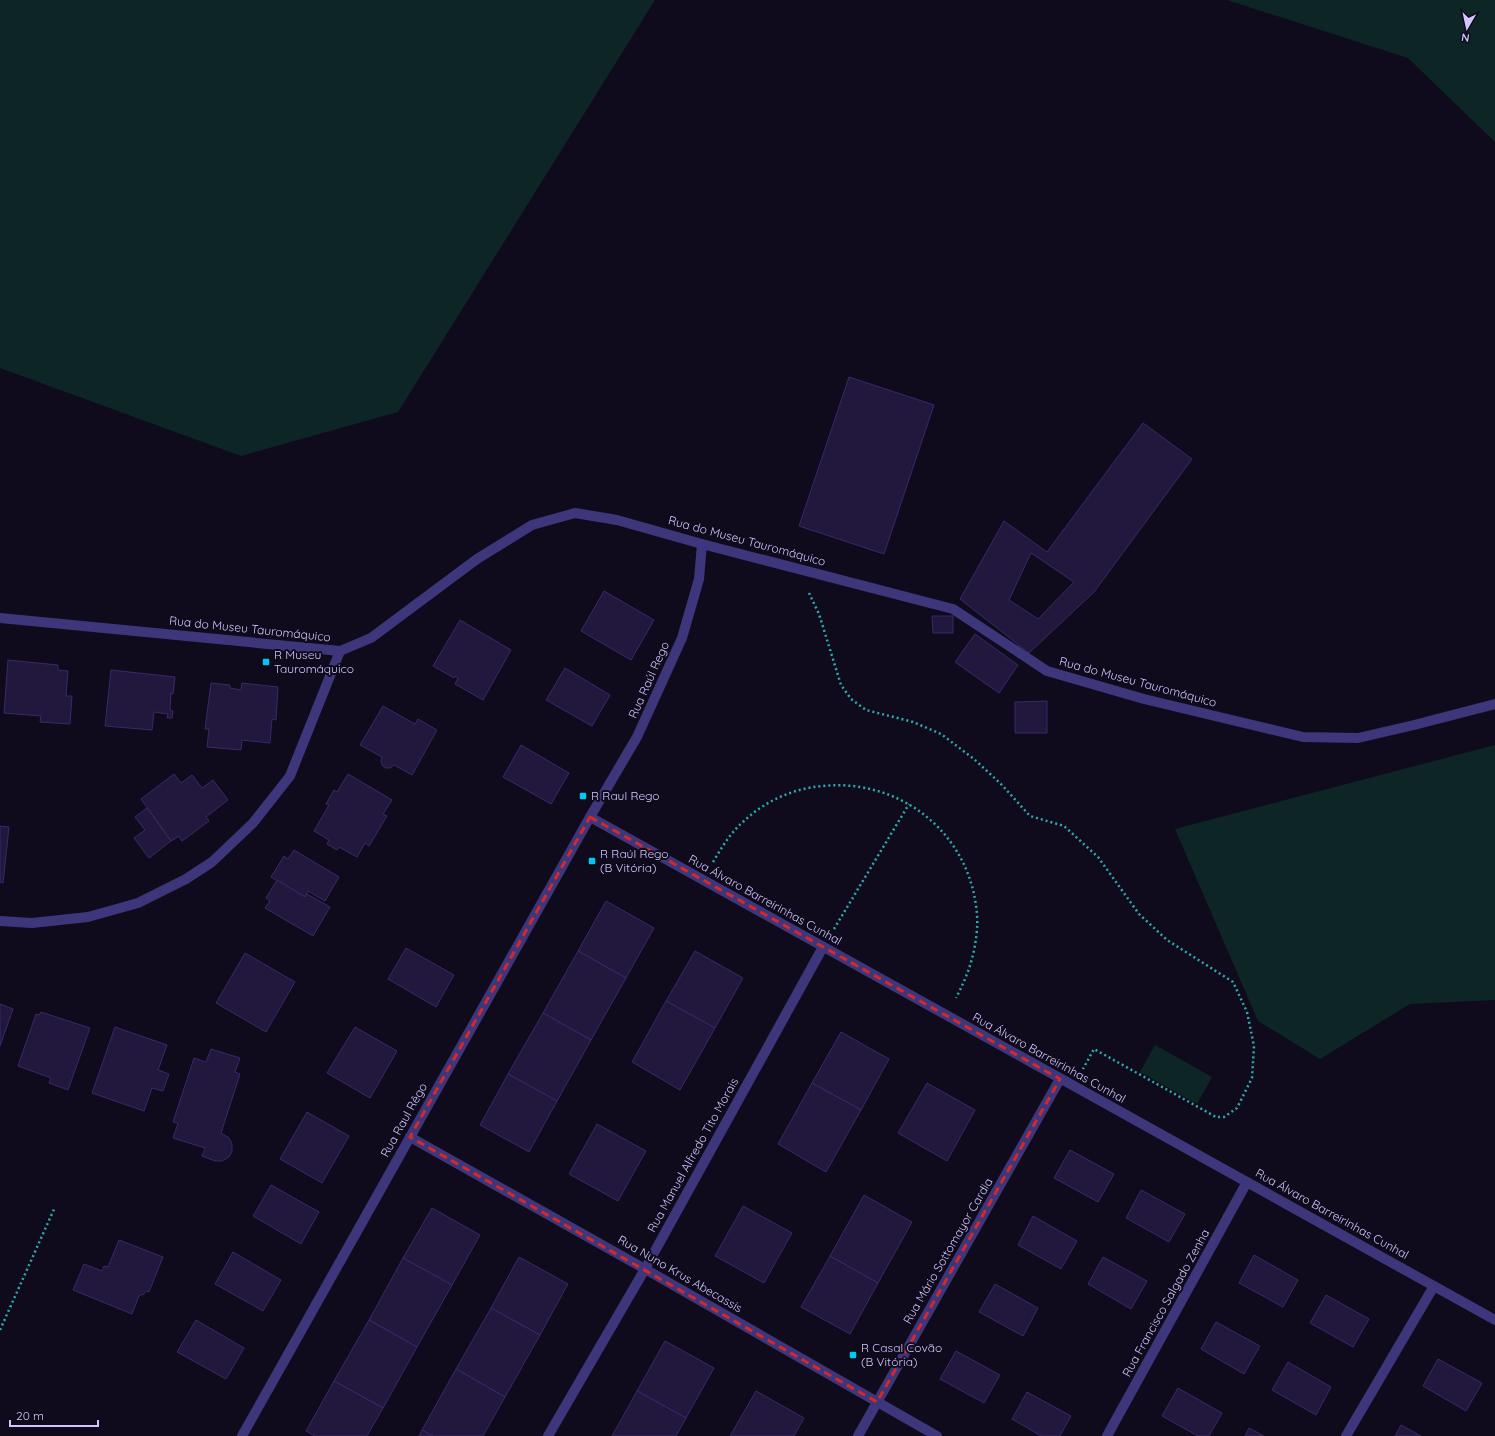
<svg xmlns="http://www.w3.org/2000/svg" width="1495" height="1436" font-family="Quicksand,sans-serif">
<style>
.green{fill:#0e2526}
.building{fill:#22173d;stroke:#3a2969;fill-rule:evenodd}
.lines{fill:none;stroke-linecap:round;stroke-linejoin:round}
.path{stroke:#2cabad;stroke-width:2.5;stroke-dasharray:2 3;stroke-linecap:butt}
.minor{stroke:#3d367b;stroke-width:10}
.tertiary{stroke:#3d367b;stroke-width:10}
.marked{fill:none;stroke:#d62828;stroke-width:3;stroke-dasharray:8 5;stroke-linejoin:round}
.poi-dot{fill:#00c7f1;stroke:#0f0b1c;stroke-width:1.5}
.labels{text-anchor:middle;stroke-width:4;stroke-linejoin:round;paint-order:stroke}
.street-label{font-size:12px;fill:#d1c6ff;stroke:#0f0b1c}
.poi-label{font-size:12px;fill:#d1c6ff;stroke:#0f0b1c;text-anchor:start}
</style>
<rect width="100%" height="100%" fill="#0f0b1c"/>
<g class="green">
<polygon points="0,0 655,0 398,412 241,456 0,368"/>
<polygon points="1227,0 1495,0 1495,142 1408,58"/>
<polygon points="1495,745 1495,1000 1410,1004 1320,1059 1258,1021 1175,829"/>
<polygon points="1155,1045 1212,1077 1197,1104 1140,1072"/>
</g>
<g class="building">
<polygon points="849,377 934,405 884,554 799,526"/>
<path d="M1143,423L1192,459L1094,592L1029,653L960,599L1004,521L1047,552ZM1031,553L1074,582L1038,619L1009,600Z"/>
<polygon points="604,591 654,620 631,660 581,631"/>
<polygon points="932,616 953,616 953,633 933,633"/>
<polygon points="460,620 511,650 483,700 455,684 458,678 455,676 454,678 433,666"/>
<polygon points="975,634 1018,665 999,693 955,662"/>
<polygon points="8,660 58,665 58,670 68,671 66,696 72,696 70,724 40,722 41,716 4,713"/>
<polygon points="565,668 610,695 592,726 546,700"/>
<polygon points="111,670 175,677 173,694 171,693 170,710 173,711 172,718 167,718 168,714 154,712 152,730 105,726"/>
<polygon points="211,683 230,685 230,688 241,690 242,683 278,687 276,720 272,719 270,743 242,740 241,750 207,747 209,729 205,729"/>
<polygon points="1047,701 1047,733 1015,733 1015,702"/>
<polygon points="383,706 415,724 418,719 437,730 412,775 394,765 390,768 385,768 382,765 381,761 382,757 360,745"/>
<polygon points="521,745 569,773 551,804 503,777"/>
<polygon points="174,774 181,783 192,775 202,788 213,780 228,800 206,817 209,821 182,841 179,836 171,841 141,799"/>
<polygon points="348,774 392,800 383,814 387,816 369,846 365,843 357,857 339,847 337,850 327,844 329,840 314,831 329,805 326,804 334,790 337,792"/>
<polygon points="147,808 171,841 149,858 134,838 145,830 135,817"/>
<polygon points="0,826 9,827 3,883 0,882"/>
<polygon points="294,850 339,877 325,901 308,891 305,897 271,877 284,856 288,859"/>
<polygon points="277,880 305,897 307,894 330,907 313,936 265,908 270,901 266,898"/>
<polygon points="606,901 654,928 626,978 578,951"/>
<polygon points="406,948 454,975 436,1007 388,979"/>
<polygon points="578,951 626,978 591,1040 543,1013"/>
<polygon points="695,951 743,978 715,1028 666,1001"/>
<polygon points="245,953 295,982 266,1032 216,1003"/>
<polygon points="666,1001 715,1028 680,1090 632,1062"/>
<polygon points="0,1004 13,1009 0,1046"/>
<polygon points="41,1012 90,1028 68,1090 49,1083 51,1078 18,1066 36,1014 39,1015"/>
<polygon points="543,1013 591,1040 557,1101 508,1074"/>
<polygon points="115,1027 167,1045 158,1070 169,1074 163,1091 152,1088 144,1111 92,1093"/>
<polygon points="355,1027 397,1051 370,1098 327,1073"/>
<polygon points="841,1032 889,1059 861,1110 812,1083"/>
<polygon points="211,1049 240,1058 235,1072 240,1074 221,1133 229,1138 232,1144 232,1151 229,1157 222,1161 215,1161 202,1156 205,1148 173,1138 178,1123 173,1122 194,1058 206,1062"/>
<polygon points="508,1074 557,1101 529,1152 480,1125"/>
<polygon points="812,1083 861,1110 826,1172 778,1144"/>
<polygon points="927,1083 975,1110 947,1161 898,1133"/>
<polygon points="307,1112 349,1136 322,1183 280,1159"/>
<polygon points="597,1124 646,1151 618,1201 569,1174"/>
<polygon points="1070,1150 1114,1174 1098,1202 1054,1178"/>
<polygon points="271,1185 319,1212 301,1244 253,1216"/>
<polygon points="1141,1190 1185,1214 1169,1242 1126,1218"/>
<polygon points="864,1195 912,1222 878,1283 830,1256"/>
<polygon points="743,1206 792,1233 764,1283 715,1256"/>
<polygon points="432,1208 480,1235 452,1285 403,1258"/>
<polygon points="1033,1216 1077,1241 1061,1269 1018,1245"/>
<polygon points="119,1240 163,1257 149,1292 146,1291 144,1294 139,1296 132,1314 73,1290 84,1264 102,1271 104,1266 108,1267"/>
<polygon points="233,1252 281,1280 263,1311 215,1284"/>
<polygon points="1254,1255 1298,1280 1283,1307 1239,1283"/>
<polygon points="830,1256 878,1283 850,1334 801,1307"/>
<polygon points="519,1257 568,1284 540,1335 491,1308"/>
<polygon points="1103,1257 1147,1281 1131,1309 1088,1284"/>
<polygon points="403,1258 452,1285 417,1347 369,1320"/>
<polygon points="995,1284 1038,1308 1023,1336 979,1312"/>
<polygon points="1326,1295 1369,1319 1353,1347 1310,1323"/>
<polygon points="491,1308 540,1335 505,1397 456,1369"/>
<polygon points="196,1320 244,1348 226,1379 177,1352"/>
<polygon points="369,1320 417,1347 383,1408 334,1381"/>
<polygon points="1216,1322 1260,1346 1244,1374 1201,1349"/>
<polygon points="665,1341 714,1368 686,1418 637,1391"/>
<polygon points="956,1351 1000,1375 984,1403 940,1379"/>
<polygon points="1438,1359 1482,1383 1466,1411 1423,1386"/>
<polygon points="1288,1362 1331,1387 1316,1415 1272,1390"/>
<polygon points="456,1369 505,1397 483,1436 433,1436 422,1430"/>
<polygon points="334,1381 383,1408 367,1436 315,1436 306,1431"/>
<polygon points="1178,1388 1222,1413 1209,1436 1198,1436 1162,1416"/>
<polygon points="637,1391 686,1418 676,1436 612,1436"/>
<polygon points="756,1391 804,1418 794,1436 730,1436"/>
<polygon points="1027,1392 1071,1416 1060,1436 1041,1436 1012,1419"/>
<polygon points="1401,1425 1421,1436 1395,1436"/>
<polygon points="1249,1428 1264,1436 1245,1436"/>
<polygon points="422,1430 433,1436 419,1436"/>
</g>
<g class="lines">
<g class="path">
<polyline points="809,593 819,614 841,685 851,699 866,710 913,722 941,734 974,759 1001,784 1030,816 1064,826 1098,857 1139,914 1167,940 1233,982 1247,1012 1254,1046 1252,1078 1237,1108 1224,1117 1216,1117 1094,1049 1083,1069"/>
<path d="M713,862C722,847 731,832 744,821C765,801 794,788 823,786C892,779 956,822 973,890C976,902 978,916 977,929C975,955 968,975 956,998"/>
<polyline points="834,929 909,804"/>
<polyline points="0,1330 55,1207"/>
</g>
<g class="minor">
<polyline points="590,817 1495,1320"/>
<polyline points="0,921 32,923 88,917 138,903 186,879 212,862 253,823 290,776 340,651"/>
<polyline points="410,1137 645,1269 937,1436"/>
<polyline points="242,1436 590,817 637,737 682,638 699,579 702,544 953,609 1047,671 1144,699 1303,737 1358,738 1414,725 1495,704"/>
<polyline points="548,1436 645,1269 823,947"/>
<polyline points="858,1436 1060,1079"/>
<polyline points="1107,1436 1247,1182"/>
<polyline points="1346,1436 1434,1286"/>
</g>
<polyline class="tertiary" points="0,618 340,651 371,638 477,559 532,525 575,513 617,520 702,544"/>
</g>
<path class="marked" d="M590,817L1060,1079L877,1402L410,1137Z"/>
<g class="poi-dot">
<rect x="262" y="658" width="8" height="8" rx="2"/>
<rect x="579" y="792" width="8" height="8" rx="2"/>
<rect x="588" y="857" width="8" height="8" rx="2"/>
<rect x="849" y="1351" width="8" height="8" rx="2"/>
</g>
<g class="labels">
<g class="street-label">
<text transform="translate(747 541) rotate(15)" y="4">Rua do Museu Tauromáquico</text>
<text transform="translate(250 629) rotate(6)" y="4">Rua do Museu Tauromáquico</text>
<text transform="translate(649 680) rotate(-66)" y="4">Rua Raúl Rego</text>
<text transform="translate(1138 682) rotate(15)" y="4">Rua do Museu Tauromáquico</text>
<text transform="translate(765 900) rotate(29)" y="4">Rua Álvaro Barreirinhas Cunhal</text>
<text transform="translate(1049 1058) rotate(29)" y="4">Rua Álvaro Barreirinhas Cunhal</text>
<text transform="translate(404 1120) rotate(-61)" y="4">Rua Raul Rêgo</text>
<text transform="translate(693 1155) rotate(-61)" y="4">Rua Manuel Alfredo Tito Morais</text>
<text transform="translate(1332 1214) rotate(29)" y="4">Rua Álvaro Barreirinhas Cunhal</text>
<text transform="translate(948 1251) rotate(-60)" y="4">Rua Mário Sottomayor Cardia</text>
<text transform="translate(680 1274) rotate(30)" y="4">Rua Nuno Krus Abecassis</text>
<text transform="translate(1166 1303) rotate(-61)" y="4">Rua Francisco Salgado Zenha</text>
</g>
<g class="poi-label">
<text x="274" y="659">R Museu<tspan x="274" dy="14">Tauromáquico</tspan></text>
<text x="591" y="800">R Raul Rego</text>
<text x="600" y="858">R Raúl Rego<tspan x="600" dy="14">(B Vitória)</tspan></text>
<text x="861" y="1352">R Casal Covão<tspan x="861" dy="14">(B Vitória)</tspan></text>
</g>
</g>
<g transform="translate(1467 28) rotate(189)" stroke="#0f0b1c" stroke-width="3" paint-order="stroke">
<path d="M0-3L7 15L0 10L-7 15Z" fill="#d1c6ff"/>
<text y="-6" font-size="11" font-weight="bold" text-anchor="middle" fill="#d1c6ff">N</text>
</g>
<path d="M10 1420v6h88v-6" fill="none" stroke="#d1c6ff" stroke-width="2"/>
<text x="16" y="1420" font-size="12" fill="#d1c6ff" stroke="#0f0b1c" stroke-width="3" paint-order="stroke">20 m</text>
</svg>
